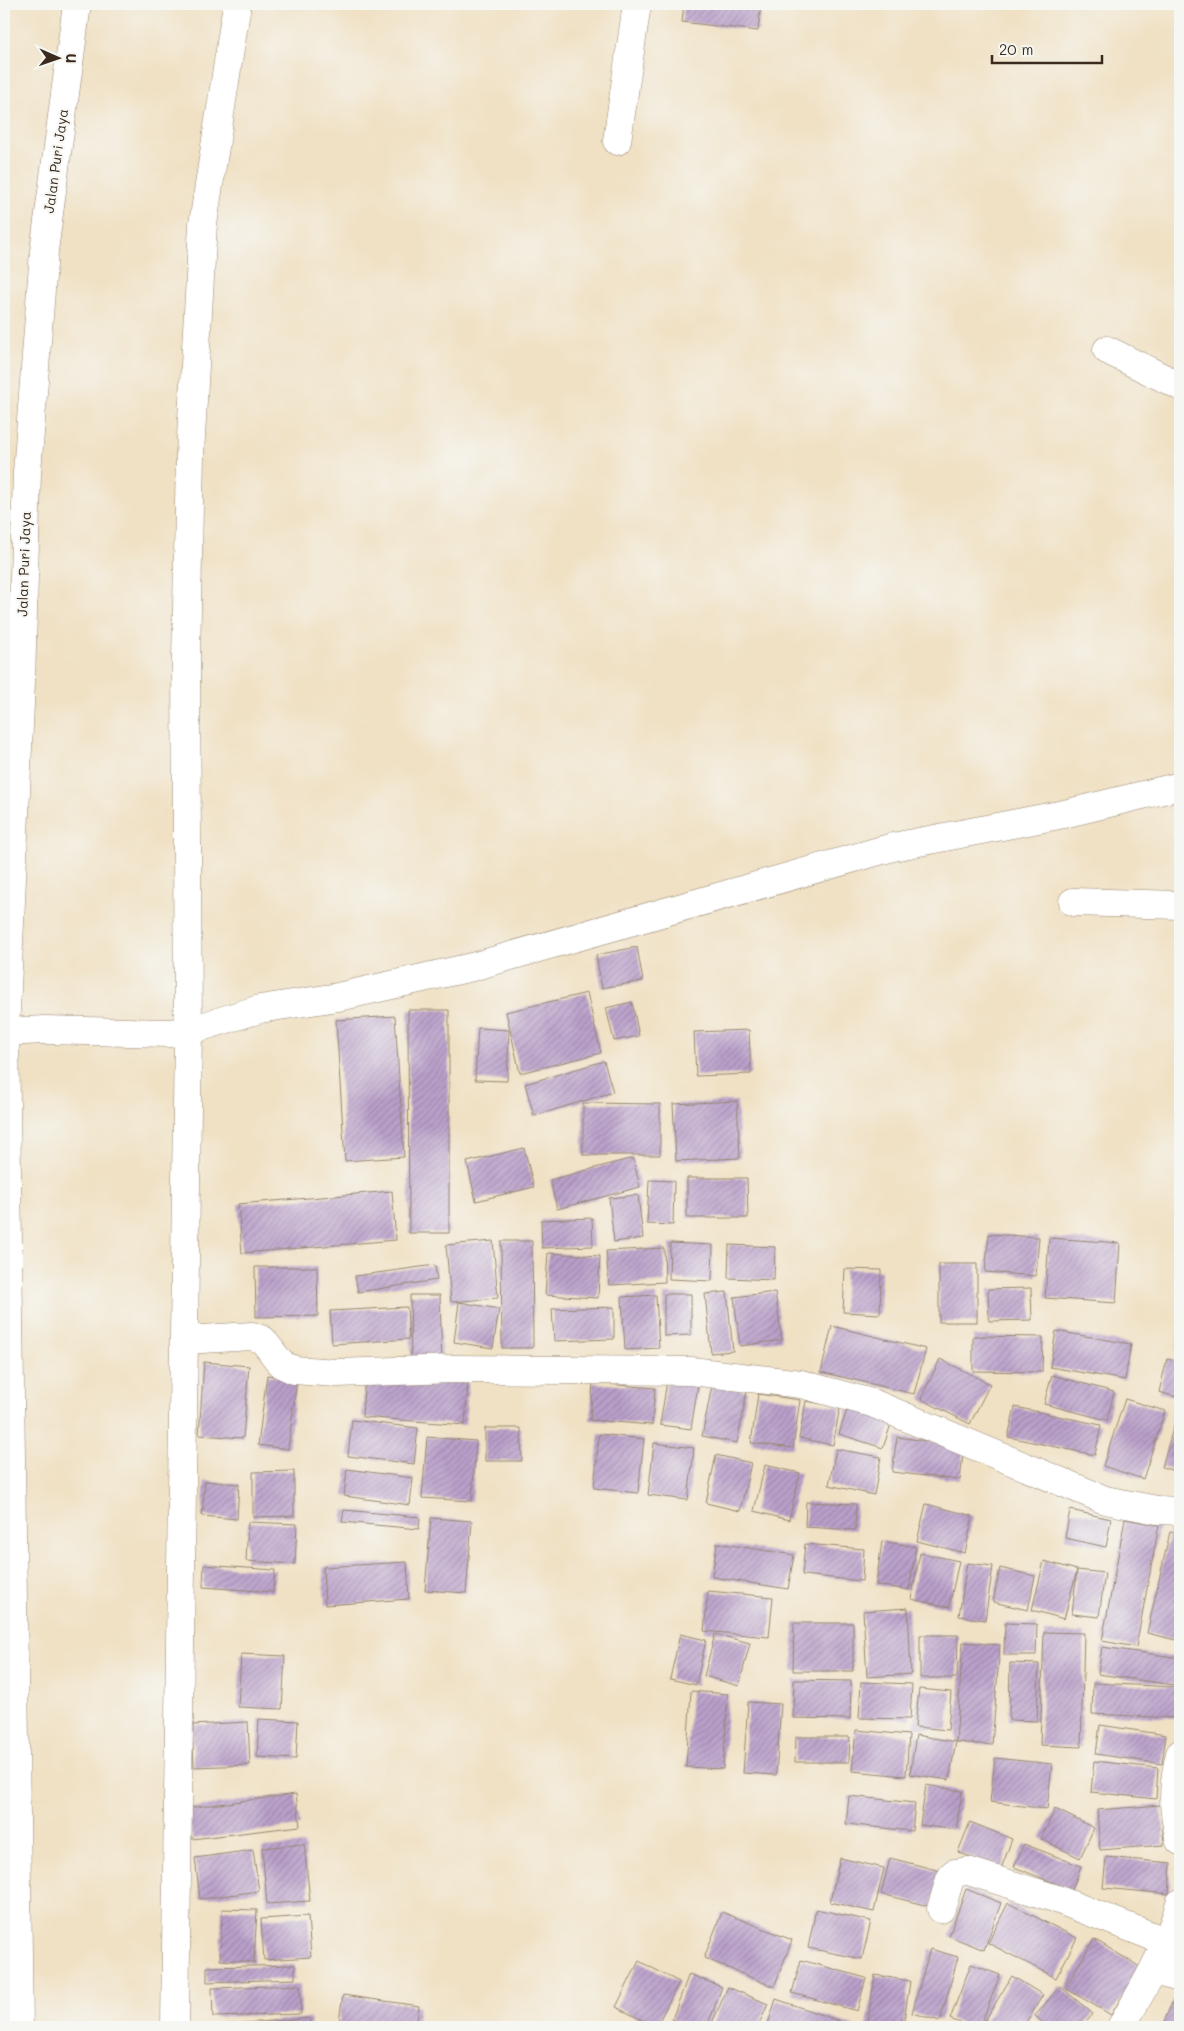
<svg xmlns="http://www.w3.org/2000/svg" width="1184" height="2031" font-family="Mali,sans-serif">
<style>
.building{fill:url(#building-hatch)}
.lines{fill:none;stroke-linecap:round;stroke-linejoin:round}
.minor-casing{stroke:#968671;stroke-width:29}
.minor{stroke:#fff;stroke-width:28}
.labels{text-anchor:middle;stroke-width:4;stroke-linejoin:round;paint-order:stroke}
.street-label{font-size:14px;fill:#3b2a1e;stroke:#f6f6f2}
</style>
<defs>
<pattern id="building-hatch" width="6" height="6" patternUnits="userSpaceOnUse" patternTransform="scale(1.25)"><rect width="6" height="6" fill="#baa0cb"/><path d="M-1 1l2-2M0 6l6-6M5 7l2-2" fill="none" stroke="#9883a4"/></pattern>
</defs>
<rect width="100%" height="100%" fill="#f6f6f2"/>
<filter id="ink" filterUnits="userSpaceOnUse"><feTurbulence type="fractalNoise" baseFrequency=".02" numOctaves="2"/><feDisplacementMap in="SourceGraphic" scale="10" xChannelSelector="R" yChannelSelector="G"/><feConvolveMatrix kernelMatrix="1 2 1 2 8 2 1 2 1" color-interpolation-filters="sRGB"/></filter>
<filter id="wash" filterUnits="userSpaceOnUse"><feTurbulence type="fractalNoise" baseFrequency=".0096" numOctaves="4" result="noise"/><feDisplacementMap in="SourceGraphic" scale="20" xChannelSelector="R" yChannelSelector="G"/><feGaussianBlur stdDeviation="1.12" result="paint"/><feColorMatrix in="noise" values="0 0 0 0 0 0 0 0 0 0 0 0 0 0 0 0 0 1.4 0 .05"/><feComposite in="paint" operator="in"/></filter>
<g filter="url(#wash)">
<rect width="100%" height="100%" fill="#f0e1c4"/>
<g id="blocks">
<g class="building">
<polygon points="684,4 761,4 758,31 682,22"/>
<polygon points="637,947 643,981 602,988 596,955"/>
<polygon points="587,993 601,1053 520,1073 506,1012"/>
<polygon points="632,1002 639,1036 614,1041 606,1008"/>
<polygon points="408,1010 449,1010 449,1233 409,1233"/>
<polygon points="395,1016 404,1157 345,1161 336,1020"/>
<polygon points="478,1028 509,1030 507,1081 475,1080"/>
<polygon points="749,1030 751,1074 696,1076 694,1032"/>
<polygon points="604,1061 613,1092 534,1116 525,1084"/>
<polygon points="737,1101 740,1158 676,1161 673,1104"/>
<polygon points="583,1103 660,1104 660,1155 583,1155"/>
<polygon points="524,1148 534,1187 476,1201 467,1162"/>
<polygon points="633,1158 640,1187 557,1209 550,1180"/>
<polygon points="687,1178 747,1178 748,1218 687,1218"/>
<polygon points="649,1180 674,1181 673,1225 647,1224"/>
<polygon points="392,1191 396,1240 242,1253 238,1204"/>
<polygon points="638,1195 643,1238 614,1242 609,1198"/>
<polygon points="592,1218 593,1246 542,1248 541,1220"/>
<polygon points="989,1234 1039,1237 1036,1276 985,1272"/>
<polygon points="1049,1238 1120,1243 1116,1303 1045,1298"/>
<polygon points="493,1241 498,1298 451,1302 446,1245"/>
<polygon points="501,1241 532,1241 533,1348 502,1348"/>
<polygon points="670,1243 713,1245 712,1281 669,1279"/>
<polygon points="729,1245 775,1247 774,1280 728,1278"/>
<polygon points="664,1248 665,1282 609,1285 606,1251"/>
<polygon points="548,1253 600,1256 598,1298 545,1295"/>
<rect x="939" y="1264" width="38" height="58"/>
<polygon points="435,1265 437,1280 358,1292 355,1276"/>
<polygon points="255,1267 317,1267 318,1316 256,1317"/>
<polygon points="845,1269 881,1270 880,1314 843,1312"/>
<polygon points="1031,1288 1032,1320 989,1321 988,1289"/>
<polygon points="727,1292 733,1351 711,1353 705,1294"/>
<polygon points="775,1292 782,1340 740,1346 734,1297"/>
<polygon points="664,1294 691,1294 691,1335 664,1336"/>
<polygon points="410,1295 440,1295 442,1368 411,1369"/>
<polygon points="656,1295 659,1348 625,1350 622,1297"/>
<polygon points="459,1302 499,1309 493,1348 454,1342"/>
<polygon points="407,1307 409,1339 332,1344 330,1311"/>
<polygon points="614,1307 614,1339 554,1341 552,1309"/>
<polygon points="832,1326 926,1349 914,1394 821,1372"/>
<polygon points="1179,1326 1180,1326 1180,1354 1177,1354"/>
<polygon points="1056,1331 1131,1344 1125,1380 1050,1367"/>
<polygon points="973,1336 1043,1337 1042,1372 973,1371"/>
<polygon points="940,1359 990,1384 970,1424 921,1399"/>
<polygon points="1167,1359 1180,1362 1180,1398 1159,1392"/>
<polygon points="204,1362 249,1366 243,1438 199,1435"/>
<polygon points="365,1374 468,1382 465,1425 362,1417"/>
<polygon points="267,1375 297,1379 288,1449 258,1445"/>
<polygon points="1052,1375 1114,1392 1107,1420 1044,1404"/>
<polygon points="667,1381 698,1385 691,1429 660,1425"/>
<polygon points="593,1383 655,1388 652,1425 590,1420"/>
<polygon points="712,1385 747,1391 737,1443 702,1436"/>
<polygon points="758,1394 800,1400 793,1448 751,1443"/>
<polygon points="1125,1399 1165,1411 1143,1479 1103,1466"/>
<polygon points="806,1401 840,1407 833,1445 799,1438"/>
<polygon points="849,1404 893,1418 883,1448 839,1434"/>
<polygon points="1015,1407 1101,1425 1095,1455 1008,1437"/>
<polygon points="1177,1414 1180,1415 1180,1473 1162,1467"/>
<polygon points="352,1420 418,1428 414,1464 348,1456"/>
<polygon points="485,1428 521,1428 522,1461 485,1461"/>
<polygon points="599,1434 644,1439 638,1493 594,1488"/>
<polygon points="427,1437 476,1441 472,1501 422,1498"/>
<polygon points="897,1437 964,1446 960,1480 892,1472"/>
<polygon points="654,1443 694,1448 688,1500 648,1495"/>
<polygon points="836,1449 881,1457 874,1495 829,1485"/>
<polygon points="716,1455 751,1463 740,1511 706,1503"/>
<polygon points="765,1465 800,1473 789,1520 754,1511"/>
<polygon points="347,1469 413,1478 410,1505 344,1496"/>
<polygon points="294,1471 294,1516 253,1517 253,1472"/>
<polygon points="205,1481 239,1484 237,1519 202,1516"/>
<polygon points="806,1502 856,1504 855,1530 805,1527"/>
<polygon points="926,1504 973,1516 965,1553 917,1541"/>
<polygon points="344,1510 420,1517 419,1529 342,1522"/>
<polygon points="1070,1510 1111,1519 1106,1547 1065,1538"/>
<polygon points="431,1518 472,1521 466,1593 425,1590"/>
<polygon points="1125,1519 1159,1525 1136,1647 1102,1641"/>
<polygon points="248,1522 297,1524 295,1564 246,1561"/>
<polygon points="1170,1532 1180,1534 1180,1641 1147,1633"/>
<polygon points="882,1541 916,1547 909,1590 876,1585"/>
<polygon points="717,1543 794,1555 788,1589 712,1577"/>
<polygon points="805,1544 864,1549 862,1581 802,1575"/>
<polygon points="920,1553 959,1561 949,1607 911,1599"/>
<polygon points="1044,1561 1077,1570 1064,1619 1032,1610"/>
<polygon points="407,1562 409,1599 325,1605 323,1567"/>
<polygon points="967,1563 993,1566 985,1620 959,1616"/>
<polygon points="204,1565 275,1570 273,1592 203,1587"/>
<polygon points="1000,1568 1035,1576 1028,1610 993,1602"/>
<polygon points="1077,1570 1105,1573 1099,1617 1072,1614"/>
<polygon points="708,1591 773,1597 769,1637 704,1631"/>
<polygon points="908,1608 911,1674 867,1677 863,1611"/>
<polygon points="794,1623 853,1623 853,1671 793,1671"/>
<polygon points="1005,1623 1037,1624 1036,1655 1004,1655"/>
<polygon points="1044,1632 1084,1633 1081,1747 1040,1745"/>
<polygon points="680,1634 706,1640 696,1685 670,1679"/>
<polygon points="715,1634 750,1643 739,1686 704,1676"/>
<polygon points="920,1635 958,1635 957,1678 920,1678"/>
<polygon points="963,1642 1000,1645 992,1745 956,1742"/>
<polygon points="1102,1647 1180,1658 1180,1686 1098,1674"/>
<polygon points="241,1654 285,1656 282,1709 238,1707"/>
<polygon points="1010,1663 1039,1664 1037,1721 1009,1720"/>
<polygon points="794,1680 851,1681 850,1719 793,1718"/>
<polygon points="861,1682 912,1684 910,1719 859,1718"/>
<polygon points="1093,1683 1176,1687 1175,1718 1092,1714"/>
<polygon points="919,1689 951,1692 948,1730 915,1727"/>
<polygon points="691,1691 728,1694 723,1769 686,1767"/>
<polygon points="748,1702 781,1704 776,1775 743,1773"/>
<polygon points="259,1719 298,1721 296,1759 257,1757"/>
<polygon points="248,1722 250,1765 194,1767 192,1725"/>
<polygon points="1100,1725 1166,1735 1162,1764 1096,1754"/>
<polygon points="856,1730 909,1735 906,1776 852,1771"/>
<polygon points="916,1735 956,1742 949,1780 910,1774"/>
<polygon points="796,1737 850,1737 849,1762 795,1762"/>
<polygon points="995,1758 1052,1764 1047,1809 990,1802"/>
<polygon points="1094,1761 1158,1768 1156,1799 1091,1792"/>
<polygon points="926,1785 962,1791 956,1830 920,1825"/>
<polygon points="296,1794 300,1826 192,1839 188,1808"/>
<polygon points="849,1796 915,1803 912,1831 846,1824"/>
<polygon points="1161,1805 1164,1845 1100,1850 1097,1810"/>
<polygon points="1055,1809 1094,1828 1080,1858 1041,1839"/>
<polygon points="970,1822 1012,1839 1001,1869 958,1852"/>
<polygon points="304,1844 310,1901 267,1904 262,1848"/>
<polygon points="1024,1844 1081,1866 1072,1890 1014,1867"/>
<polygon points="253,1850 259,1891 200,1899 195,1858"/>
<polygon points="1106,1857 1171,1863 1169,1894 1103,1888"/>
<polygon points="840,1858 884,1868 874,1912 830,1902"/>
<polygon points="890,1858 941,1871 932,1907 881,1894"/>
<polygon points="966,1889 1001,1903 984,1950 949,1936"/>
<polygon points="1008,1903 1077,1938 1056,1978 988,1943"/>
<polygon points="222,1909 257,1910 254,1962 220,1960"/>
<polygon points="816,1909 871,1921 862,1959 808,1948"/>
<polygon points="722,1912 792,1940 774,1987 704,1958"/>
<polygon points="308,1916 311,1957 264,1960 261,1919"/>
<polygon points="1094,1939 1140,1967 1111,2015 1065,1988"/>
<polygon points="1180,1946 1180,1966 1174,1963"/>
<polygon points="930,1949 958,1957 940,2021 912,2013"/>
<polygon points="801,1960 866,1978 857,2011 792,1993"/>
<polygon points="639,1961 679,1982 656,2027 616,2007"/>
<polygon points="971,1964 1000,1975 980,2027 971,2027 950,2019"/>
<polygon points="295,1965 295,1979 207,1982 207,1967"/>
<polygon points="689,1974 722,1987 707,2027 694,2027 672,2019"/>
<polygon points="875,1975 910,1981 903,2027 867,2027"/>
<polygon points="1012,1976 1043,1995 1023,2027 981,2027"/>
<polygon points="300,1985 301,2014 213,2017 212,1988"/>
<polygon points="1060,1986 1093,2014 1082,2027 1048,2027 1035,2016"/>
<polygon points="728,1987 768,2004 758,2027 723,2027 712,2023"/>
<polygon points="343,1995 419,2006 416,2027 338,2027"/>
<polygon points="776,1999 854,2026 853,2027 767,2027"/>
<polygon points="1173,2000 1180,2003 1180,2027 1162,2027"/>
<polygon points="310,2018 311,2027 206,2027 206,2026"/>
</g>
</g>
</g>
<g filter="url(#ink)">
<use href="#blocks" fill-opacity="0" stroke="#968671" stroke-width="1"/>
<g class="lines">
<g class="minor-casing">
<g id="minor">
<polyline points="617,141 637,4"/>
<polyline points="1107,350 1180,386"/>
<polyline points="1073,902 1180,905"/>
<polyline points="4,1032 45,1030 168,1033 188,1031 260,1009 338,997 472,967 893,847 1064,814 1180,786"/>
<polyline points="185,1340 252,1336 263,1340 281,1364 294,1370 337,1373 454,1369 691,1371 801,1384 872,1403 1105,1500 1157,1510 1180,1511"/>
<path d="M1180,1754C1172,1787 1172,1808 1180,1841"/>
<polyline points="941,1909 950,1879 954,1873 968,1871 1054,1898 1167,1942"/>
<polyline points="1153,1971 1180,1978"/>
<polyline points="19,2027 5,1032 21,682 27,472 44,251 77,4"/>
<polyline points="175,2027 188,1031 186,660 190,454 203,224 237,4"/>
<path d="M1121,2027C1144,1987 1168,1948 1180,1903"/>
</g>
</g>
<use href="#minor" class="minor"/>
</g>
</g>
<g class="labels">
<g class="street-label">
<text transform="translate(56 161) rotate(-82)" y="5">Jalan Puri Jaya</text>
<text transform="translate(24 564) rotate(-88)" y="5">Jalan Puri Jaya</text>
</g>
</g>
<rect width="1184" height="2031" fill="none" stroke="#f6f6f2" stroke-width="20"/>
<g transform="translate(58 58) rotate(92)" stroke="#f6f6f2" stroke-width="4" paint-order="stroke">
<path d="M0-4L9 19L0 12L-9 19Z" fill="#3b2a1e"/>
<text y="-8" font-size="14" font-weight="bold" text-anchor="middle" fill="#3b2a1e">U</text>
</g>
<path d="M992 55v8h110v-8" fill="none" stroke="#3b2a1e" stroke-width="2.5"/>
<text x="999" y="55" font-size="15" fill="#3b2a1e" stroke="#f6f6f2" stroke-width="4" paint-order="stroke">20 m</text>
</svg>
